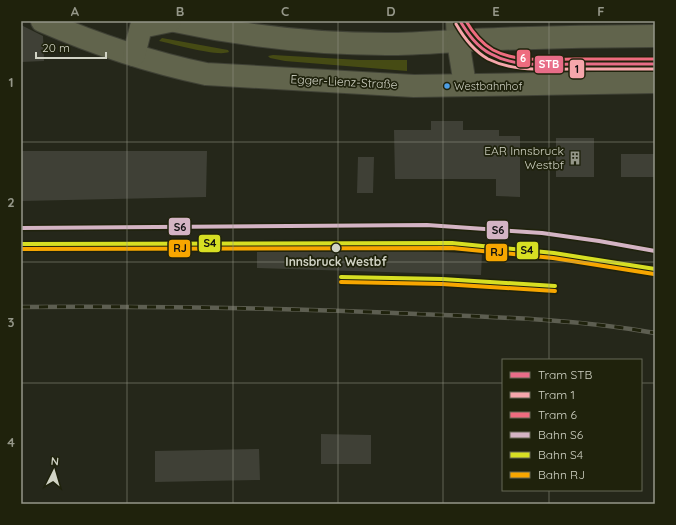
<svg xmlns="http://www.w3.org/2000/svg" width="676" height="525" font-family="Quicksand,sans-serif">
<style>
.green{fill:#464b14}
.building{fill:#3f4036}
.lines{fill:none;stroke-linecap:round;stroke-linejoin:round}
.secondary-casing{stroke:#404236;stroke-width:24}
.primary-casing{stroke:#404236;stroke-width:24}
.secondary{stroke:#5b5e48;stroke-width:22}
.primary{stroke:#61644c;stroke-width:22}
.rail-casing{stroke:#5d5e51;stroke-width:4.5}
.rail{stroke:#1f220c;stroke-width:3;stroke-dasharray:9;stroke-linecap:butt}
.rail-1-casing{stroke:#1f220c;stroke-width:7}
.rail-2-casing{stroke:#1f220c;stroke-width:7}
.rail-3-casing{stroke:#1f220c;stroke-width:7}
.rail-1{stroke:#d4b4c4;stroke-width:4}
.rail-2{stroke:#d7df23;stroke-width:4}
.rail-3{stroke:#f7a600;stroke-width:4}
.tram-1-casing{stroke:#1f220c;stroke-width:6}
.tram-2-casing{stroke:#1f220c;stroke-width:6}
.tram-3-casing{stroke:#1f220c;stroke-width:6}
.tram-1{stroke:#e86d88;stroke-width:3}
.tram-2{stroke:#f6a6ab;stroke-width:3}
.tram-3{stroke:#ee6c7f;stroke-width:3}
.grid{fill:none;stroke:#959789;stroke-width:1;stroke-opacity:0.55}
.bus-dot{fill:#4d9ee5;stroke:#1f220c;stroke-width:1.5}
.stop-dot{fill:#d1d3c5;stroke:#1f220c;stroke-width:1.5}
.labels{text-anchor:middle;stroke-width:3.5;stroke-linejoin:round;paint-order:stroke}
.bus-label{font-size:11px;fill:#d1d3c5;stroke:#1f220c;text-anchor:start}
.street-label{font-size:12px;fill:#d1d3c5;stroke:#1f220c}
.poi-label{font-size:12px;fill:#d1d3c5;stroke:#1f220c;text-anchor:end}
.stop-label{font-size:12px;font-weight:bold;fill:#d1d3c5;stroke:#1f220c}
.line-badge{stroke:#1f220c;stroke-width:1.5}
.badge-label{font-size:11px;text-anchor:middle;font-weight:bold;fill:#fff}
.pale-badge-label{font-size:11px;text-anchor:middle;font-weight:bold;fill:#111}
.neatline{fill:none;stroke:#959789;stroke-width:1.5}
.grid-label{font-size:13px;text-anchor:middle;font-weight:bold;fill:#959789}
</style>
<rect width="100%" height="100%" fill="#25271a"/>
<g class="green">
<path d="M162,38L228,50L229,52C217,57 174,44 159,41Z"/>
<polygon points="273,55 360,60 407,60 407,71 285,61 270,58 268,56"/>
</g>
<g class="building">
<polygon points="21,25 43,36 44,61 21,62"/>
<polygon points="431,121 463,121 463,130 499,130 499,136 520,136 520,197 496,196 496,179 395,179 394,130 431,130"/>
<rect x="556" y="138" width="38" height="39"/>
<polygon points="21,151 207,151 206,197 21,201"/>
<rect x="621" y="154" width="34" height="23"/>
<polygon points="358,157 374,157 373,193 357,193"/>
<polygon points="257,251 424,251 482,254 481,275 257,268"/>
<polygon points="321,434 371,435 371,464 321,464"/>
<polygon points="259,449 260,480 155,482 155,451"/>
</g>
<g class="lines">
<g class="secondary-casing">
<polyline id="secondary" points="457,21 458,41"/>
</g>
<g class="primary-casing">
<g id="primary">
<path d="M42,21C95,44 149,62 206,74L414,86L655,82"/>
<path d="M175,21C244,36 315,44 386,44C423,44 460,40 498,39C550,37 603,36 655,36"/>
<polyline points="458,41 465,85"/>
<polyline points="134,55 141,27 170,21"/>
</g>
</g>
<use href="#secondary" class="secondary"/>
<use href="#primary" class="primary"/>
<g class="rail-casing">
<path id="rail" d="M21,307C153,306 285,308 417,314C496,317 576,319 655,333"/>
</g>
<use href="#rail" class="rail"/>
<g class="rail-1-casing">
<polyline id="rail-1" points="21,228 427,225 542,233 599,241 655,251"/>
</g>
<g class="rail-2-casing">
<g id="rail-2">
<polyline points="21,244 452,243 554,253 655,269"/>
<polyline points="341,277 442,279 555,286"/>
</g>
</g>
<g class="rail-3-casing">
<g id="rail-3">
<polyline points="21,249 452,248 553,258 654,274"/>
<polyline points="341,282 442,284 555,291"/>
</g>
</g>
<use href="#rail-1" class="rail-1"/>
<use href="#rail-2" class="rail-2"/>
<use href="#rail-3" class="rail-3"/>
<g class="tram-1-casing">
<path id="tram-1" d="M460,21C468,34 477,47 491,54C516,68 547,64 575,64C602,64 628,64 655,64"/>
</g>
<g class="tram-2-casing">
<path id="tram-2" d="M456,24C464,38 474,51 488,59C514,72 544,69 572,69C600,69 627,69 655,69"/>
</g>
<g class="tram-3-casing">
<path id="tram-3" d="M466,21C473,33 481,43 493,50C517,63 548,59 575,59C601,59 628,59 655,59"/>
</g>
<use href="#tram-1" class="tram-1"/>
<use href="#tram-2" class="tram-2"/>
<use href="#tram-3" class="tram-3"/>
</g>
<path class="grid" d="M127,21V504M233,21V504M338,21V504M443,21V504M549,21V360M21,142H655M21,262H655M21,383H503M641,383H655M549,490V504"/>
<defs>
<g id="building-bare" transform="scale(1.08)"><path d="M-4-6H4V6H1V3H-1V6H-4ZM-2.5-4.3h1.7v1.8h-1.7ZM.8-4.3h1.7v1.8H.8ZM-2.5-1h1.7V.8h-1.7ZM.8-1h1.7V.8H.8Z" fill="#959789" stroke="#1f220c" stroke-width="2.5" paint-order="stroke"/></g>
</defs>
<g fill-rule="evenodd">
<use href="#building-bare" x="575" y="158"/>
</g>
<circle class="bus-dot" cx="447" cy="86" r="3.5"/>
<circle class="stop-dot" cx="336" cy="248" r="5"/>
<g class="labels">
<g class="bus-label">
<text x="454" y="90">Westbahnhof</text>
</g>
<g class="street-label">
<text transform="translate(344 82) rotate(3)" y="4">Egger-Lienz-Straße</text>
</g>
<g class="poi-label">
<text x="564" y="155">EAR Innsbruck<tspan x="564" dy="14">Westbf</tspan></text>
</g>
<g class="stop-label">
<text x="336" y="266">Innsbruck Westbf</text>
</g>
</g>
<g class="line-badge">
<rect x="516" y="49" width="15" height="19" rx="4" fill="#ee6c7f"/>
<rect x="534" y="55" width="30" height="19" rx="4" fill="#e86d88"/>
<rect x="569" y="59" width="16" height="20" rx="4" fill="#f6a6ab"/>
<rect x="168" y="217" width="23" height="19" rx="4" fill="#d4b4c4"/>
<rect x="486" y="220" width="23" height="20" rx="4" fill="#d4b4c4"/>
<rect x="198" y="234" width="23" height="19" rx="4" fill="#d7df23"/>
<rect x="168" y="239" width="23" height="19" rx="4" fill="#f7a600"/>
<rect x="516" y="241" width="23" height="19" rx="4" fill="#d7df23"/>
<rect x="485" y="243" width="23" height="19" rx="4" fill="#f7a600"/>
</g>
<g class="badge-label">
<text x="523" y="62">6</text>
<text x="549" y="68">STB</text>
</g>
<g class="pale-badge-label">
<text x="577" y="73">1</text>
<text x="180" y="231">S6</text>
<text x="498" y="234">S6</text>
<text x="210" y="247">S4</text>
<text x="180" y="252">RJ</text>
<text x="527" y="254">S4</text>
<text x="497" y="256">RJ</text>
</g>
<rect width="676" height="525" fill="none" stroke="#1f220c" stroke-width="44"/>
<rect x="502" y="359" width="140" height="132" fill="#1f220c" stroke="#666956"/>
<rect x="510" y="372" width="20" height="6" fill="#e86d88" stroke="#666956"/>
<text x="538" y="379" font-size="12" fill="#d1d3c5">Tram STB</text>
<rect x="510" y="392" width="20" height="6" fill="#f6a6ab" stroke="#666956"/>
<text x="538" y="399" font-size="12" fill="#d1d3c5">Tram 1</text>
<rect x="510" y="412" width="20" height="6" fill="#ee6c7f" stroke="#666956"/>
<text x="538" y="419" font-size="12" fill="#d1d3c5">Tram 6</text>
<rect x="510" y="432" width="20" height="6" fill="#d4b4c4" stroke="#666956"/>
<text x="538" y="439" font-size="12" fill="#d1d3c5">Bahn S6</text>
<rect x="510" y="452" width="20" height="6" fill="#d7df23" stroke="#666956"/>
<text x="538" y="459" font-size="12" fill="#d1d3c5">Bahn S4</text>
<rect x="510" y="472" width="20" height="6" fill="#f7a600" stroke="#666956"/>
<text x="538" y="479" font-size="12" fill="#d1d3c5">Bahn RJ</text>
<g transform="translate(54 471) rotate(5)" stroke="#1f220c" stroke-width="3" paint-order="stroke">
<path d="M0-3L7 15L0 10L-7 15Z" fill="#d1d3c5"/>
<text y="-6" font-size="11" font-weight="bold" text-anchor="middle" fill="#d1d3c5">N</text>
</g>
<path d="M36 52v6h70v-6" fill="none" stroke="#d1d3c5" stroke-width="2"/>
<text x="42" y="52" font-size="12" fill="#d1d3c5" stroke="#1f220c" stroke-width="3" paint-order="stroke">20 m</text>
<rect x="22" y="22" width="632" height="481" class="neatline"/>
<g class="grid-label">
<text x="75" y="16">A</text>
<text x="180" y="16">B</text>
<text x="285" y="16">C</text>
<text x="391" y="16">D</text>
<text x="496" y="16">E</text>
<text x="601" y="16">F</text>
<text x="11" y="87">1</text>
<text x="11" y="207">2</text>
<text x="11" y="327">3</text>
<text x="11" y="447">4</text>
</g>
</svg>
